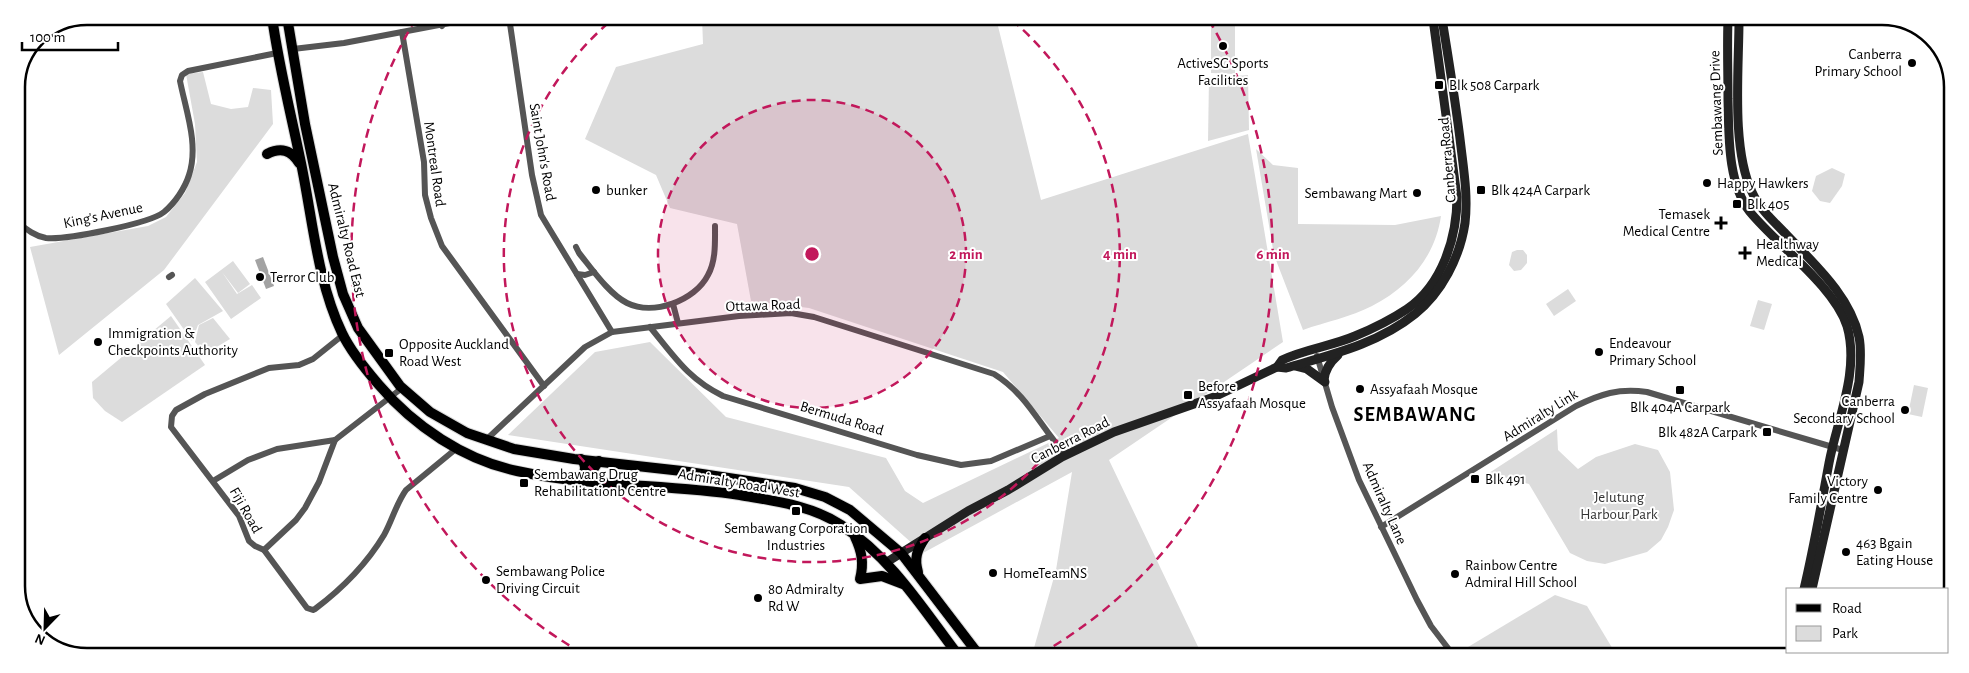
<svg xmlns="http://www.w3.org/2000/svg" width="1969" height="673" font-family="'Alegreya Sans',sans-serif">
<style>
.green{fill:#dcdcdc}
.water{fill:#a3a3a3}
.lines{fill:none;stroke-linecap:round;stroke-linejoin:round}
.primary-casing{stroke:#dbdbdb;stroke-width:12}
.minor{stroke:#555;stroke-width:6}
.secondary{stroke:#222;stroke-width:9}
.primary{stroke:#000;stroke-width:10}
.ring{fill:none;stroke:#c2185b;stroke-width:2.5;stroke-dasharray:9 6}
.poi-dot{fill:#000;stroke:#fff;stroke-width:2}
.labels{text-anchor:middle;stroke-width:4;stroke-linejoin:round;paint-order:stroke}
.poi-label{font-size:15px;fill:#000;stroke:#fff;text-anchor:start}
.street-label{font-size:15px;fill:#000;stroke:#fff}
.park-label{font-size:15px;fill:#333;stroke:#fff}
.district-label{font-size:20px;font-weight:bold;letter-spacing:1px;fill:#000;stroke:#fff}
.rim{fill:none;stroke:#000;stroke-width:2.5}
.centre{fill:#c2185b;stroke:#fff;stroke-width:2.5}
.ring-label{font-size:15px;text-anchor:middle;font-weight:bold;fill:#c2185b;stroke:#fff;stroke-width:4;stroke-linejoin:round;paint-order:stroke}
</style>
<rect width="100%" height="100%" fill="#fff"/>
<g class="green">
<polygon points="702,17 996,18 1041,200 1248,134 1283,342 1109,460 1202,655 1163,655 1160,648 1151,655 1032,655 1056,570 1072,472 923,553 849,487 508,435 595,352 650,342 726,417 886,458 905,491 923,503 1059,438 1003,372 809,308 751,301 737,224 670,208 656,175 585,139 616,67 703,44"/>
<polygon points="1211,19 1235,19 1235,74 1211,73"/>
<polygon points="203,72 211,104 231,109 248,107 253,88 271,90 273,124 164,270 59,355 30,247 148,226 166,217 185,193 197,162 195,124 186,74"/>
<polygon points="1248,75 1249,130 1208,141 1209,78"/>
<path d="M1256,149L1273,165L1298,168V224L1395,225L1441,216C1435,257 1409,287 1372,306C1351,317 1325,322 1303,330L1274,255Z"/>
<polygon points="1832,168 1845,174 1842,186 1830,203 1820,201 1812,191 1816,176"/>
<polygon points="1517,250 1523,250 1527,255 1527,263 1521,270 1514,271 1509,265 1512,252"/>
<polygon points="233,261 250,284 238,293 222,272 237,294 252,285 261,298 231,319 205,282"/>
<polygon points="195,278 223,311 198,325 192,341 166,304"/>
<polygon points="1568,289 1576,301 1554,316 1546,304"/>
<polygon points="1758,300 1772,304 1764,330 1750,326"/>
<polygon points="171,316 205,365 122,422 105,411 93,398 92,382"/>
<polygon points="213,318 230,339 205,354 195,342 199,325"/>
<polygon points="1914,385 1928,388 1922,417 1908,414"/>
<polygon points="1557,429 1558,450 1578,469 1596,457 1635,444 1658,450 1670,472 1674,510 1668,527 1661,540 1647,552 1605,564 1587,561 1570,553 1529,484 1489,473"/>
<polygon points="1555,595 1587,606 1617,656 1468,656 1463,650"/>
</g>
<polygon class="water" points="263,257 274,286 266,289 255,260"/>
<g class="lines">
<g class="primary-casing">
<g id="primary">
<path d="M272,17C279,68 292,118 302,168C313,223 318,283 342,333C351,352 366,370 379,385C414,426 464,460 517,471C590,487 666,484 740,495C774,501 811,505 841,525C891,557 923,609 958,655"/>
<polyline points="287,17 305,124 333,257 343,294 358,328 400,386 430,412 467,433 514,449 574,459 682,471 795,488 825,497 850,510 901,553 979,655"/>
<path d="M267,154C281,147 291,150 299,163"/>
<path d="M578,480C585,474 588,467 581,459"/>
<polyline points="596,482 592,471 599,461"/>
<path d="M855,537C862,552 864,563 860,579L882,576L903,584"/>
<path d="M918,572C914,558 917,550 925,538"/>
</g>
</g>
<g class="minor">
<polyline points="434,17 442,26"/>
<polyline points="509,17 532,175 541,215 612,332"/>
<polyline points="402,32 424,162 425,195 431,218 442,246 544,386"/>
<polyline points="293,49 344,43 481,17"/>
<path d="M16,221C25,228 34,236 46,238C65,240 149,224 164,212C175,203 185,188 189,175C199,145 186,111 180,81L182,75L188,71L277,53"/>
<path d="M576,247L579,253C592,269 609,294 627,303C653,316 695,301 708,275C716,261 715,242 715,226"/>
<polyline points="577,274 585,275 594,272"/>
<polyline points="169,277 172,275"/>
<polyline points="673,304 678,323"/>
<path d="M650,327C674,356 688,379 723,396L917,455L961,465L991,461L1050,436"/>
<path d="M343,335L313,359L299,365L269,368L205,394L176,410L172,416L171,427L239,516L249,541L255,546L264,550L307,608L313,610L315,609C343,588 366,565 384,535C392,521 396,504 406,490L457,448"/>
<polyline points="1317,356 1332,407 1359,480 1417,600 1431,626 1454,656"/>
<path d="M486,440L585,347L612,332L739,316L791,313L814,317L994,374C1028,395 1040,427 1066,455"/>
<polyline points="213,481 248,460 277,449 335,440"/>
<path d="M1381,527L1576,406C1601,394 1618,388 1647,392L1843,450"/>
<polyline points="264,550 296,520 305,508 319,482 335,440 402,388"/>
</g>
<g class="secondary">
<path d="M1728,20C1727,46 1728,72 1728,99C1729,134 1727,182 1750,212C1777,245 1834,286 1847,326C1860,371 1837,420 1829,463C1821,506 1814,547 1804,589"/>
<path d="M1739,20C1739,69 1731,148 1752,192C1759,208 1773,221 1785,233C1813,263 1850,295 1859,337C1862,352 1860,367 1859,382L1812,589"/>
<polyline points="1295,366 1307,369 1325,382"/>
<path d="M1277,367L1282,360C1305,349 1332,346 1355,336C1372,329 1392,319 1407,309C1442,285 1457,238 1457,197L1433,19"/>
<path d="M1324,380C1325,369 1330,362 1338,355"/>
<path d="M887,562L968,511L1008,490L1062,457L1114,432L1214,397L1277,367L1286,368C1330,355 1378,344 1415,314C1442,292 1460,257 1465,223C1468,197 1464,172 1461,147C1456,104 1449,62 1442,19"/>
<polyline points="1790,657 1791,652"/>
<polyline points="1797,657 1798,652"/>
</g>
<use href="#primary" class="primary"/>
</g>
<circle cx="812" cy="254" r="154" fill="#c2185b" fill-opacity=".12"/>
<g class="ring">
<circle cx="812" cy="254" r="154"/>
<path d="M1012 20A308 308 0 1 1 614 18"/>
<path d="M582 653A461 461 0 0 1 415 20M1209 20A461 461 0 0 1 1042 653"/>
</g>
<g class="poi-dot">
<circle cx="1223" cy="46" r="5"/>
<circle cx="1912" cy="63" r="5"/>
<rect x="1434" y="80" width="10" height="10" rx="2.5"/>
<circle cx="1707" cy="183" r="5"/>
<circle cx="596" cy="190" r="5"/>
<rect x="1476" y="185" width="10" height="10" rx="2.5"/>
<circle cx="1417" cy="193" r="5"/>
<rect x="1732" y="199" width="10" height="10" rx="2.5"/>
<path d="M1718.5 215.5h5v5h5v5h-5v5h-5v-5h-5v-5h5z"/>
<path d="M1742.5 245.5h5v5h5v5h-5v5h-5v-5h-5v-5h5z"/>
<circle cx="260" cy="277" r="5"/>
<circle cx="98" cy="342" r="5"/>
<circle cx="1599" cy="352" r="5"/>
<rect x="384" y="348" width="10" height="10" rx="2.5"/>
<circle cx="1360" cy="389" r="5"/>
<rect x="1675" y="385" width="10" height="10" rx="2.5"/>
<rect x="1183" y="390" width="10" height="10" rx="2.5"/>
<circle cx="1905" cy="410" r="5"/>
<rect x="1762" y="427" width="10" height="10" rx="2.5"/>
<rect x="1470" y="474" width="10" height="10" rx="2.5"/>
<rect x="519" y="478" width="10" height="10" rx="2.5"/>
<circle cx="1878" cy="490" r="5"/>
<rect x="791" y="506" width="10" height="10" rx="2.5"/>
<circle cx="1846" cy="552" r="5"/>
<circle cx="993" cy="573" r="5"/>
<circle cx="1455" cy="574" r="5"/>
<circle cx="486" cy="580" r="5"/>
<circle cx="758" cy="598" r="5"/>
</g>
<g class="labels">
<g class="poi-label">
<text x="1902" y="59" text-anchor="end">Canberra<tspan x="1902" dy="17">Primary School</tspan></text>
<text x="1223" y="68" text-anchor="middle">ActiveSG Sports<tspan x="1223" dy="17">Facilities</tspan></text>
<text x="1449" y="90">Blk 508 Carpark</text>
<text x="1717" y="188">Happy Hawkers</text>
<text x="606" y="195">bunker</text>
<text x="1491" y="195">Blk 424A Carpark</text>
<text x="1407" y="198" text-anchor="end">Sembawang Mart</text>
<text x="1747" y="209">Blk 405</text>
<text x="1710" y="219" text-anchor="end">Temasek<tspan x="1710" dy="17">Medical Centre</tspan></text>
<text x="1756" y="249">Healthway<tspan x="1756" dy="17">Medical</tspan></text>
<text x="270" y="282">Terror Club</text>
<text x="108" y="338">Immigration &amp;<tspan x="108" dy="17">Checkpoints Authority</tspan></text>
<text x="1609" y="348">Endeavour<tspan x="1609" dy="17">Primary School</tspan></text>
<text x="399" y="349">Opposite Auckland<tspan x="399" dy="17">Road West</tspan></text>
<text x="1198" y="391">Before<tspan x="1198" dy="17">Assyafaah Mosque</tspan></text>
<text x="1370" y="394">Assyafaah Mosque</text>
<text x="1895" y="406" text-anchor="end">Canberra<tspan x="1895" dy="17">Secondary School</tspan></text>
<text x="1680" y="412" text-anchor="middle">Blk 404A Carpark</text>
<text x="1757" y="437" text-anchor="end">Blk 482A Carpark</text>
<text x="534" y="479">Sembawang Drug<tspan x="534" dy="17">Rehabilitationb Centre</tspan></text>
<text x="1485" y="484">Blk 491</text>
<text x="1868" y="486" text-anchor="end">Victory<tspan x="1868" dy="17">Family Centre</tspan></text>
<text x="796" y="533" text-anchor="middle">Sembawang Corporation<tspan x="796" dy="17">Industries</tspan></text>
<text x="1856" y="548">463 Bgain<tspan x="1856" dy="17">Eating House</tspan></text>
<text x="1465" y="570">Rainbow Centre<tspan x="1465" dy="17">Admiral Hill School</tspan></text>
<text x="496" y="576">Sembawang Police<tspan x="496" dy="17">Driving Circuit</tspan></text>
<text x="1003" y="578">HomeTeamNS</text>
<text x="768" y="594">80 Admiralty<tspan x="768" dy="17">Rd W</tspan></text>
</g>
<g class="street-label">
<text transform="translate(1716 103) rotate(-92)" y="5">Sembawang Drive</text>
<text transform="translate(543 152) rotate(80)" y="5">Saint John's Road</text>
<text transform="translate(1447 160) rotate(-95)" y="5">Canberra Road</text>
<text transform="translate(435 164) rotate(82)" y="5">Montreal Road</text>
<text transform="translate(103 215) rotate(-12)" y="5">King's Avenue</text>
<text transform="translate(347 240) rotate(76)" y="5">Admiralty Road East</text>
<text transform="translate(763 305) rotate(-2)" y="5">Ottawa Road</text>
<text transform="translate(1540 415) rotate(-32)" y="5">Admiralty Link</text>
<text transform="translate(842 418) rotate(17)" y="5">Bermuda Road</text>
<text transform="translate(1070 440) rotate(-27)" y="5">Canberra Road</text>
<text transform="translate(739 483) rotate(9)" y="5">Admiralty Road West</text>
<text transform="translate(1385 503) rotate(66)" y="5">Admiralty Lane</text>
<text transform="translate(246 510) rotate(60)" y="5">Fiji Road</text>
</g>
<g class="park-label">
<text x="1619" y="502">Jelutung<tspan x="1619" dy="17">Harbour Park</tspan></text>
</g>
<g class="district-label">
<text x="1415" y="421">SEMBAWANG</text>
</g>
</g>
<path d="M0 0H1969V673H0ZM87 25H1882A62 62 0 0 1 1944 87V586A62 62 0 0 1 1882 648H87A62 62 0 0 1 25 586V87A62 62 0 0 1 87 25Z" fill="#fff" fill-rule="evenodd"/>
<path class="rim" d="M87 25H1882A62 62 0 0 1 1944 87V586A62 62 0 0 1 1882 648H87A62 62 0 0 1 25 586V87A62 62 0 0 1 87 25Z"/>
<circle cx="812" cy="254" r="8" class="centre"/>
<g class="ring-label">
<text x="966" y="259">2 min</text>
<text x="1120" y="259">4 min</text>
<text x="1273" y="259">6 min</text>
</g>
<rect x="1786" y="588" width="162" height="65" fill="#ffffff" stroke="#999999"/>
<rect x="1796" y="604" width="25" height="8" fill="#000000" stroke="#999999"/>
<text x="1832" y="613" font-size="15" fill="#000000">Road</text>
<rect x="1796" y="626" width="25" height="15" fill="#dcdcdc" stroke="#999999"/>
<text x="1832" y="638" font-size="15" fill="#000000">Park</text>
<g transform="translate(45 628) rotate(203)" stroke="#ffffff" stroke-width="4" paint-order="stroke">
<path d="M0-4L9 19L0 12L-9 19Z" fill="#000000"/>
<text y="-8" font-size="14" font-weight="bold" text-anchor="middle" fill="#000000">N</text>
</g>
<path d="M22 42v8h96v-8" fill="none" stroke="#000000" stroke-width="2.5"/>
<text x="30" y="42" font-size="15" fill="#000000" stroke="#ffffff" stroke-width="4" paint-order="stroke">100 m</text>
</svg>
